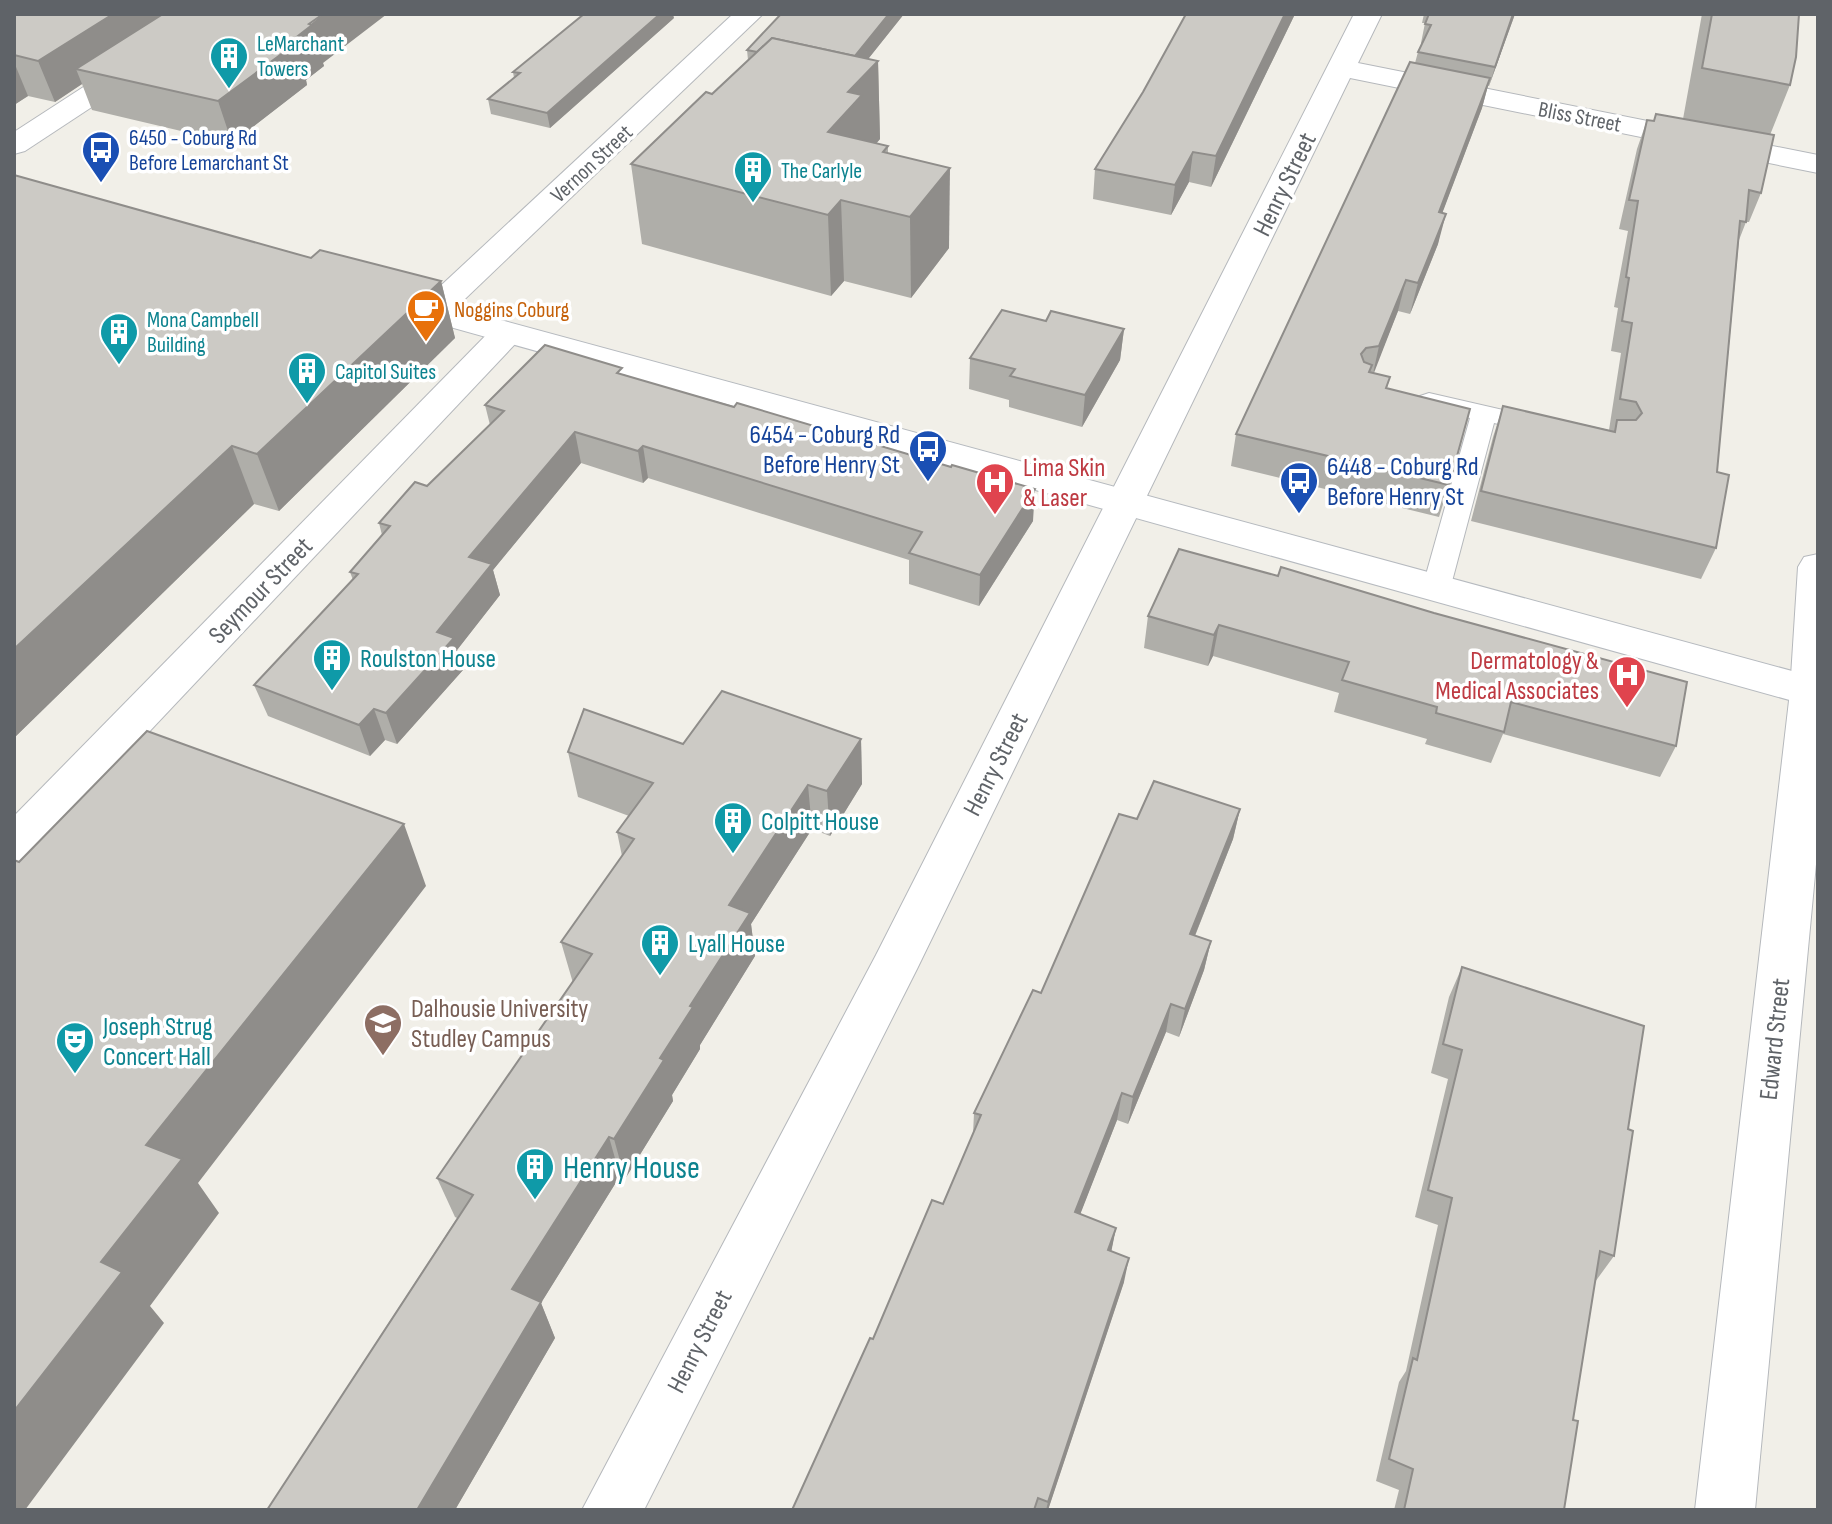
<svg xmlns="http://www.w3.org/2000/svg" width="1832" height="1524" font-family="'Sofia Sans Condensed',sans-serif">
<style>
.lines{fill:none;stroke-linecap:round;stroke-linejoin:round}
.lane-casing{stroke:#b5b8bc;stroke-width:2}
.street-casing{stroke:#b5b8bc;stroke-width:2}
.secondary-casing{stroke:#b6babf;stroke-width:2}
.lane{fill:#fff;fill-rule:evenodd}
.street{fill:#fff;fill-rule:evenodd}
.secondary{fill:#fff;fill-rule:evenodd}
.wall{fill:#afaea9}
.shaded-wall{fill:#8f8d8a}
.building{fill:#cccac5;stroke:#8f8d8a;stroke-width:2}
.labels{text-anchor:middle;stroke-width:7;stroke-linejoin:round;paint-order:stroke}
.far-culture-label{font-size:22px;fill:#0d838f;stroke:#fff;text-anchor:start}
.far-street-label{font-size:22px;fill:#5f6368;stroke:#fff}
.far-transit-label{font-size:22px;fill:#164399;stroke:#fff;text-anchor:start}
.far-food-label{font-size:22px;fill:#c56008;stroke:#fff;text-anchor:start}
.street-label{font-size:26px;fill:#5f6368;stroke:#fff}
.transit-label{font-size:26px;fill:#164399;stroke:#fff;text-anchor:end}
.health-label{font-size:26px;fill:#be3a42;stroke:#fff;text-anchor:start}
.culture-label{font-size:26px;fill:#0d838f;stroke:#fff;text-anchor:start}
.education-label{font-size:26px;fill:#785e54;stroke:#fff;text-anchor:start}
.near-culture-label{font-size:32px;fill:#0d838f;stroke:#fff;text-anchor:start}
</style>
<rect width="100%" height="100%" fill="#f1efe8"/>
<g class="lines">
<g class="lane-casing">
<polygon id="lane" points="1429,393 1547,420 1550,425 1547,430 1538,433 1494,423 1450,589 1446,596 1436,598 1426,596 1422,589 1470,418 1420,406 1417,401 1420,396"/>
</g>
<g class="street-casing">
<g id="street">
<polygon points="196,14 228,14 224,20 25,151 14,154 14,132"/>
<polygon points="733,14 763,14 444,319 432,322 420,319 415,312 420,305"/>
<polygon points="1354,14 1382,14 1358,63 1818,155 1818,173 1350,78 917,969 644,1510 582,1510 876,955"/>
<polygon points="506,324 518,327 523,334 518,341 30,858 14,863 14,816 494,327"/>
<polygon points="1818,554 1818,843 1755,1510 1695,1510 1790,692 1798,567 1804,557"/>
</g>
</g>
<g class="secondary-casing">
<polygon id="secondary" points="394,291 1818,678 1818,708 382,308 377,301 382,294"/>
</g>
<use href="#lane" class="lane"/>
<use href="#street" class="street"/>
<use href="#secondary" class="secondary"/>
</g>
<g class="wall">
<polygon points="14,14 323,63 324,66 306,80 307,85 232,143 92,110 82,84 55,102 28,96 14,105"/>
<polygon points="781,14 904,14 868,59 878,61 880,139 876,144 888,146 888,153 949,248 911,298 844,281 831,296 642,244 631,164 712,94 748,60 747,50"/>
<polygon points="1186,14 1295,14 1211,187 1189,182 1171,215 1093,199 1095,169 1143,92"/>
<polygon points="1424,14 1515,14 1489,86 1488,86 1482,108 1442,213 1438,244 1410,314 1398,311 1373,373 1390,377 1387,388 1449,485 1439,517 1231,466 1236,434 1415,63 1418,52 1422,43 1421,43 1425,23 1422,23"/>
<polygon points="1702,14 1799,14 1790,85 1770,135 1761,193 1749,222 1746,222 1739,240 1717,472 1716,548 1701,579 1471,521 1493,437 1503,406 1609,430 1621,353 1611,351 1618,308 1614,307 1628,231 1619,229 1637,149 1647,120 1654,121 1683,119"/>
<polygon points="674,18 550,128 491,114 488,99 514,78 513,72"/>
<polygon points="14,175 311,258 441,281 455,338 279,511 254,504 14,738"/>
<polygon points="1046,321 1124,329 1120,360 1082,427 1009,407 1009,400 969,389 970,358"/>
<polygon points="623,374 1033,521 979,606 909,584 909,560 648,478 643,483 581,463 493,570 500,595 457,650 463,670 397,744 385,740 370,756 268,716 254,685 353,580 350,572 382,535 379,523 427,486 490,425 485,405"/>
<polygon points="1179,549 1676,746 1660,777 1503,734 1491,763 1425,744 1427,739 1334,712 1339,693 1213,656 1208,666 1144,648 1148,616"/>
<polygon points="861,739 862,784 830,836 812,829 751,924 755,956 700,1045 700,1049 672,1095 673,1101 625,1179 620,1176 541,1303 555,1338 455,1510 267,1510 457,1218 455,1217 437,1178 573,983 561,942 622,856 617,832 629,816 578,797 568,752 683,744"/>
<polygon points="1240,809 1233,839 1195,936 1211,941 1204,970 1179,1037 1166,1032 1128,1124 1117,1120 1080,1214 1116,1228 1111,1251 1124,1282 1048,1510 792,1510 873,1339 943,1204 973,1134 974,1113 1137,819"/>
<polygon points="1462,967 1628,1129 1614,1256 1595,1282 1573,1420 1564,1510 1394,1510 1399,1490 1376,1481 1399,1382 1406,1371 1438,1225 1415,1217 1448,1079 1431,1073 1449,997"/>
</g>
<g class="shaded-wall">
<polygon points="113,14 190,14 76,69 82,84 55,102 38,61"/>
<polygon points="323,14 387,14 323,63 324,66 306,80 307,85 232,143 218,101"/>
<polygon points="660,14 673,14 674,18 550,128 547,113"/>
<polygon points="889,14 904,14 841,93 840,74"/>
<polygon points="1285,14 1295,14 1211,187 1216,156"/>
<polygon points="1513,14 1515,14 1489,86 1495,67"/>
<polygon points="878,61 880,139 864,157 841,200 844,281 831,296 828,215 828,132 848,92"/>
<polygon points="14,62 28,96 14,105"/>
<polygon points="1490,78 1482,108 1431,243 1439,212"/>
<polygon points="1193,152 1189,182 1171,215 1175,185"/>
<polygon points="950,168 949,248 911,298 910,217"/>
<polygon points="1446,214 1438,244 1410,314 1418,283"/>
<polygon points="1406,280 1398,311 1372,378 1379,346"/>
<polygon points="441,281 455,338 279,511 257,454"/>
<polygon points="1124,329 1120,360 1082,427 1085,395"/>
<polygon points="575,432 581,463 493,570 500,595 457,650 463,670 397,744 386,713 437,632 469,557"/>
<polygon points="232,446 254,504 14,738 14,649"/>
<polygon points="643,446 648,478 643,483 638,451"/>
<polygon points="1035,489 1033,521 979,606 980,575"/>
<polygon points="1219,625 1213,656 1208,666 1214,635"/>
<polygon points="374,709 385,740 370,756 359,725"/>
<polygon points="861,739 862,784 830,836 827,791"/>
<polygon points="808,785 812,829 751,924 755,956 700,1045 700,1049 672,1095 673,1101 625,1179 614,1139 690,1006 729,905"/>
<polygon points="1240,809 1233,839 1184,963 1190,934"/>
<polygon points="404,824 426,886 198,1183 219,1213 150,1306 164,1323 25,1510 14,1510 14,1411 101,1262 146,1145"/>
<polygon points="1211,941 1204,970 1179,1037 1185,1009"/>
<polygon points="1171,1004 1166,1032 1128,1124 1133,1097"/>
<polygon points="1122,1093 1117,1120 1071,1238 1075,1212"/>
<polygon points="609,1137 620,1176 541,1303 555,1338 455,1510 417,1510 512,1289"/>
<polygon points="1116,1228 1111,1253 1108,1250"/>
<polygon points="1129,1258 1124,1282 1048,1510 1046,1510 1048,1502"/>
</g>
<g class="building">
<polygon points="14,14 113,14 38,61 14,55"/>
<polygon points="163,14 323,14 309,24 312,25 289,43 295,44 218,101 76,69"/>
<polygon points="584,14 660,14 547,113 488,99 520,73 513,72"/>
<polygon points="781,14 889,14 855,56 772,38 757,52 747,50"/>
<polygon points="1186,14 1285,14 1216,156 1193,152 1175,185 1095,169 1143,92"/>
<polygon points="1429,14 1513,14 1495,67 1418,52 1431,25 1425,24"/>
<polygon points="1712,14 1799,14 1796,57 1790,85 1702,68"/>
<polygon points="772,38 878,61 848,92 862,95 828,132 888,146 883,152 950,168 910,217 841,200 828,215 631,164 706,92 712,94"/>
<polygon points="1410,62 1490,78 1439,212 1446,214 1418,283 1406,280 1379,346 1366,348 1361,354 1364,362 1372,365 1369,372 1390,377 1386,388 1470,409 1449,485 1236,434"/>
<polygon points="1656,114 1774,135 1761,193 1749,190 1746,222 1740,221 1717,472 1729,475 1716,548 1481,491 1503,406 1615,432 1617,420 1636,420 1642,413 1636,402 1620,399 1632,323 1622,321 1629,278 1626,277 1638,201 1629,200 1647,120 1654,121"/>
<polygon points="14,175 311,258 320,250 441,281 257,454 232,446 14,649"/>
<polygon points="1002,310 1046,321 1051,311 1124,329 1085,395 1010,376 1015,369 970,358"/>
<polygon points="545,345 622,368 617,373 734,407 737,403 951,467 952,465 1035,489 980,575 909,553 922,532 643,446 638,451 575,432 469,557 492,564 437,632 454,638 386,713 374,709 359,725 254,685 358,574 350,572 390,526 379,523 415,482 427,486 504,411 485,405"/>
<polygon points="1179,549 1278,576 1281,567 1434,613 1687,682 1676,746 1511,702 1504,732 1436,713 1437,707 1342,680 1349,662 1219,625 1214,635 1148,616"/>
<polygon points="722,691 861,739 827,791 808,785 729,905 750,913 690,1006 693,1007 660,1058 664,1060 614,1139 609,1137 512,1289 541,1302 417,1510 267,1510 473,1195 437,1178 592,954 561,942 634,839 617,832 653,783 568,752 584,709 683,744"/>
<polygon points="147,731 404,824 146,1145 182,1159 101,1262 122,1272 14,1411 14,860 19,862"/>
<polygon points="1154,781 1240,809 1190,934 1211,941 1185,1009 1171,1004 1133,1097 1122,1093 1075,1212 1116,1228 1108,1250 1129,1258 1048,1502 1038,1498 1034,1510 792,1510 870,1338 873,1339 932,1200 943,1204 981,1115 974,1113 1033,990 1041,993 1119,814 1137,819"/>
<polygon points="1462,967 1644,1026 1628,1129 1633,1131 1614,1256 1600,1251 1573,1420 1578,1421 1564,1510 1404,1510 1413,1469 1389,1459 1413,1358 1417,1360 1452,1198 1428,1190 1462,1050 1443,1044"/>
</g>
<defs>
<g id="building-pin" transform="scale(2)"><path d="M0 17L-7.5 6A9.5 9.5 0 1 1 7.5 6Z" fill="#0f9aa8" stroke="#fff"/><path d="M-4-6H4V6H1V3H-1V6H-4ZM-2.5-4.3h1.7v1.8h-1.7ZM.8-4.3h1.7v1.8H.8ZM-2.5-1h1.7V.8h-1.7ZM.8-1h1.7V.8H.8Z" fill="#fff"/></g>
<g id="bus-pin" transform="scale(2)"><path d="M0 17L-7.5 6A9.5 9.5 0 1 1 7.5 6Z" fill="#1a4fb4" stroke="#fff"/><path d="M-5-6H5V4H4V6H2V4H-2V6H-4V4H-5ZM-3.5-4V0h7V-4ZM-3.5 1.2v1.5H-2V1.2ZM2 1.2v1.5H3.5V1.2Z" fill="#fff"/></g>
<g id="cafe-pin" transform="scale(2)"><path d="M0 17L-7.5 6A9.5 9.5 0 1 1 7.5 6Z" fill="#e8710a" stroke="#fff"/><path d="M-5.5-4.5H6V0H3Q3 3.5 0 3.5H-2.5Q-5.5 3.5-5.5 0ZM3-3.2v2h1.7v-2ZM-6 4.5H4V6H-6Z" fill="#fff"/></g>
<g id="hospital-pin" transform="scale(2)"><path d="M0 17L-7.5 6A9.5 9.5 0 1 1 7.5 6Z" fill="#e0444e" stroke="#fff"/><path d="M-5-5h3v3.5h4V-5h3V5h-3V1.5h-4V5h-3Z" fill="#fff"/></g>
<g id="university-pin" transform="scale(2)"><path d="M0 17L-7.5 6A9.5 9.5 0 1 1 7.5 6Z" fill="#8d6e63" stroke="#fff"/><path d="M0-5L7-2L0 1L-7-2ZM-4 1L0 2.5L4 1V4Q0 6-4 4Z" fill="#fff"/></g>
<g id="theatre-pin" transform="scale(2)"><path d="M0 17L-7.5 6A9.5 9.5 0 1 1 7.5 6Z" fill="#0f9aa8" stroke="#fff"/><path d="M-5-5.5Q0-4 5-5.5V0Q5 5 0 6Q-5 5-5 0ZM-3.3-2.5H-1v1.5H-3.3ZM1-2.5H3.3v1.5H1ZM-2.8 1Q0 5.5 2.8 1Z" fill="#fff"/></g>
</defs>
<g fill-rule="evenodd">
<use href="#building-pin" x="229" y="56"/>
<use href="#bus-pin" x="101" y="150"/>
<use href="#building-pin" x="753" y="170"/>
<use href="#cafe-pin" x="426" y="309"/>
<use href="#building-pin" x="119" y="332"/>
<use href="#building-pin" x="307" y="371"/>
<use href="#bus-pin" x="928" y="449"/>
<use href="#bus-pin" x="1299" y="481"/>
<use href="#hospital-pin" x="995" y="482"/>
<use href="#building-pin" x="332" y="658"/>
<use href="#hospital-pin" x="1627" y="675"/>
<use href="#building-pin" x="733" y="821"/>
<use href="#building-pin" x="660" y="943"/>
<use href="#university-pin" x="383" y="1023"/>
<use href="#theatre-pin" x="75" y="1041"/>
<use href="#building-pin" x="535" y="1167"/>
</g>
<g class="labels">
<g class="far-culture-label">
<text x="257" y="51">LeMarchant<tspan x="257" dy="25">Towers</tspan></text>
<text x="781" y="178">The Carlyle</text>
<text x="147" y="327">Mona Campbell<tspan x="147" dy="25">Building</tspan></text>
<text x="335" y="379">Capitol Suites</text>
</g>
<g class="far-street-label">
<text transform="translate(1580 116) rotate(11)" y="8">Bliss Street</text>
<text transform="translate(591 163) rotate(-43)" y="8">Vernon Street</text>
</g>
<g class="far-transit-label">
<text x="129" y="145">6450 - Coburg Rd<tspan x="129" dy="25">Before Lemarchant St</tspan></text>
</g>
<g class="far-food-label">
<text x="454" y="317">Noggins Coburg</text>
</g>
<g class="street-label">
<text transform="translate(1284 184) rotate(-64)" y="9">Henry Street</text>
<text transform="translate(260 590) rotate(-46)" y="9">Seymour Street</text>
<text transform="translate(995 764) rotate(-63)" y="9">Henry Street</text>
<text transform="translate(1774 1039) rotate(-84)" y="9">Edward Street</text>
<text transform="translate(699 1341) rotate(-63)" y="9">Henry Street</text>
</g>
<g class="transit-label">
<text x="900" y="443">6454 - Coburg Rd<tspan x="900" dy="30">Before Henry St</tspan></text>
<text x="1327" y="475" text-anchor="start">6448 - Coburg Rd<tspan x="1327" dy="30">Before Henry St</tspan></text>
</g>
<g class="health-label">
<text x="1023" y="476">Lima Skin<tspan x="1023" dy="30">&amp; Laser</tspan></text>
<text x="1599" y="669" text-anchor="end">Dermatology &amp;<tspan x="1599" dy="30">Medical Associates</tspan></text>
</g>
<g class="culture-label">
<text x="360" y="667">Roulston House</text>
<text x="761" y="830">Colpitt House</text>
<text x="688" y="952">Lyall House</text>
<text x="103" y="1035">Joseph Strug<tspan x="103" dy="30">Concert Hall</tspan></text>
</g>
<g class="education-label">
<text x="411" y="1017">Dalhousie University<tspan x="411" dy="30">Studley Campus</tspan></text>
</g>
<g class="near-culture-label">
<text x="563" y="1178">Henry House</text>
</g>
</g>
<rect width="1832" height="1524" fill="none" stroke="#5f6368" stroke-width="32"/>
</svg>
